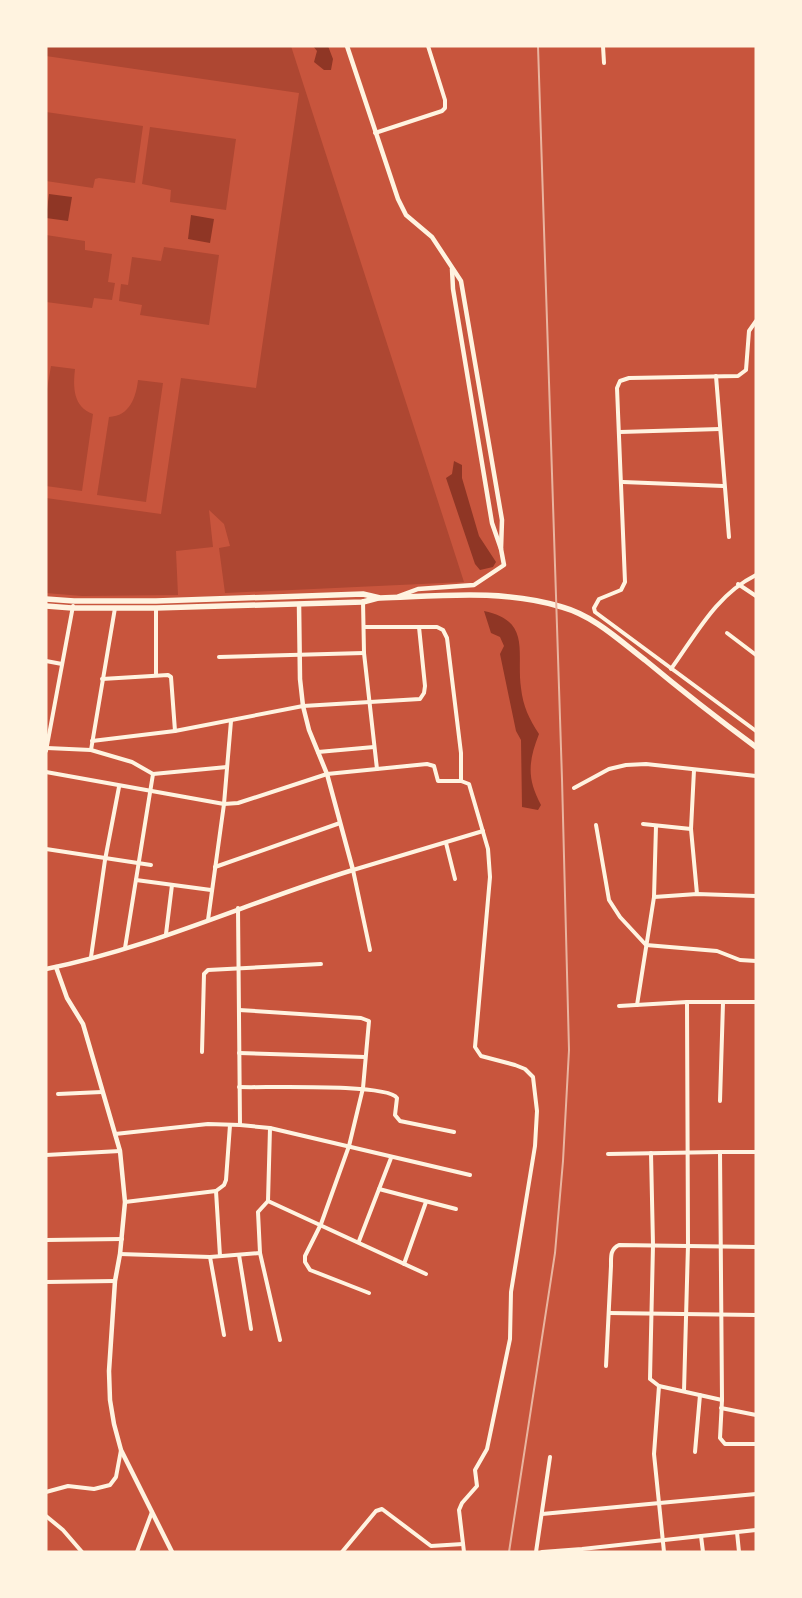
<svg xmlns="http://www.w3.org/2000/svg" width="802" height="1598" font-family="'Fira Sans Condensed',sans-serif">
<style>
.green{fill:#ae4732}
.water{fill:#8f3625}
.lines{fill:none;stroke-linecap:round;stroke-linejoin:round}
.minor{stroke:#fff3e0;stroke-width:4}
.tertiary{stroke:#fff3e0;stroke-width:4.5}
.primary{stroke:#fff3e0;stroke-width:5.5}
.rail{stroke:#e9b49f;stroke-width:2}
</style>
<rect width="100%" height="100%" fill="#c8553d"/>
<g class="green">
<polygon points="46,46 291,46 464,582 225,593 219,548 230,546 224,524 209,510 213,547 176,551 178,595 82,596 46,593 46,498 161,514 181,378 256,388 299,93 46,56"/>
<polygon points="46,112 143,126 135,183 99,178 95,179 93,188 46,181"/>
<polygon points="150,127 236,139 226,210 170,202 171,190 142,184"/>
<polygon points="46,235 85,241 85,250 112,254 108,282 115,283 112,300 94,298 92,308 46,302"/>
<polygon points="164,247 219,255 209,325 140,315 142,305 119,301 121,284 128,285 132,257 161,261"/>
<path d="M51,366L75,369C73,387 73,407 93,414L82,491L46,486V395Z"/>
<path d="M138,380L163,383L146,502L97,495L109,417C130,416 136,397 138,380Z"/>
</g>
<g class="water">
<polygon points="313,46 328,46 333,59 331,70 324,70 314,62 317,51"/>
<polygon points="49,194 72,197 68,221 46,218"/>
<polygon points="191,215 214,219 210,243 188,239"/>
<polygon points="454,461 462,465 462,478 479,536 496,562 493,567 480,570 475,564 446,478 452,474"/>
<path d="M484,611C532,621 516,652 521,688C523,706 529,719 539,734C528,762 527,779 541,805L538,810L522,807L521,740L516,731L500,654L504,646L500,637L491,633Z"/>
</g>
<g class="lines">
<g class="minor">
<polyline points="603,46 604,63"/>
<polyline points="375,133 442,111 445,108 445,100 428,46"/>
<polyline points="756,321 749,331 746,370 738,376 629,378 620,381 617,388 625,582 621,590 599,599 594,608 595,612 756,731"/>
<polyline points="716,376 729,537"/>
<polyline points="620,432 720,429"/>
<polyline points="623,482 723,486"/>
<polyline points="738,584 756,596"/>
<polyline points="363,601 364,653 377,769"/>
<polyline points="156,608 156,675"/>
<polyline points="364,627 437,627 443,630 447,638 461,753 461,781"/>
<polyline points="727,633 756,655"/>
<polyline points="219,657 364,653"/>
<polyline points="46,661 62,664"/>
<path d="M671,669C697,633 716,595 756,575"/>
<polyline points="102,679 168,675 171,677 175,731"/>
<polyline points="92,741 175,731 303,706 420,699 424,693 425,686 419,627"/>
<polyline points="47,748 91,750 132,762 153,774 227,767"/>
<polyline points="91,750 115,608"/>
<polyline points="46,751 73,606"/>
<polyline points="318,752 374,747"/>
<polyline points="694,770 691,829 697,894"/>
<polyline points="46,772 224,804 238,803 327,774 427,764 434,766 438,781 461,781 469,784 488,849 490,877 475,1047 481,1056 515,1065 525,1069 533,1077 537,1111 535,1146 511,1292 510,1339 487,1449 475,1470 477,1486 462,1503 459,1510 464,1552"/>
<polyline points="574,788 609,769 626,765 646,764 756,776"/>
<polyline points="643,824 691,829"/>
<polyline points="596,825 609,900 620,917 646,945 717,951 740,960 756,961"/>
<polyline points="446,843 455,879"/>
<polyline points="46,849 151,865"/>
<polyline points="215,867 340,823"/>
<polyline points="136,880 211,890"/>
<polyline points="654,897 697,894 756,896"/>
<polyline points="238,908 240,1125 270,1128 470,1175"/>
<polyline points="208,920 224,804 231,721"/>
<polyline points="166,934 172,885"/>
<polyline points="125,948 153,774"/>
<polyline points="370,950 353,870 483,831"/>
<polyline points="91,957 105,860 119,787"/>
<polyline points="637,1005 654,897 656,826"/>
<polyline points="619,1006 687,1002 756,1002"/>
<polyline points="239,1010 361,1018 369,1021 363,1088 349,1146 321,1224 305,1256 305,1262 310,1270 369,1293"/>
<polyline points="202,1052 204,974 208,970 321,964"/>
<polyline points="239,1053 365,1057"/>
<path d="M239,1087C263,1088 387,1083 397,1098L395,1115L400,1121L454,1132"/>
<polyline points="58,1094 102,1092"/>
<polyline points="720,1101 723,1003"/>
<polyline points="270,1128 268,1201 426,1274"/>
<polyline points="115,1134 208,1124 240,1125"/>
<polyline points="756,1152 720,1152 722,1400 720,1438 725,1444 756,1444"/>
<polyline points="651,1153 653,1245 650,1379 659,1386 722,1400"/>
<polyline points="608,1154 720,1152"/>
<polyline points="46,1155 120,1151"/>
<polyline points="379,1189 456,1209"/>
<polyline points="268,1201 258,1212 260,1253 280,1340"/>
<polyline points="125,1202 216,1191"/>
<polyline points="46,1240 122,1239"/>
<polyline points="359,1241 391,1158"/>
<polyline points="120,1254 210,1257 260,1253"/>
<polyline points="239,1255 251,1329"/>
<polyline points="220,1256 216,1191 224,1185 226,1180 230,1125"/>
<polyline points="210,1257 224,1335"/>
<polyline points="404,1264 426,1202"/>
<polyline points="46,1282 115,1281"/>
<polyline points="609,1313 756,1315"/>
<path d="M606,1366L611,1266C611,1257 610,1249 619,1245L756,1247"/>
<polyline points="659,1386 654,1454 664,1552"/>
<polyline points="684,1391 688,1245 687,1002"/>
<polyline points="721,1408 756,1415"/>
<polyline points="695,1452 700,1395"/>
<polyline points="46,1492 68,1486 94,1489 110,1485 116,1477 121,1450"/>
<polyline points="542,1514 756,1494"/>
<polyline points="46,1516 63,1530 82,1552"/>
<polyline points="737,1532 739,1552"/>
<polyline points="701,1536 703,1552"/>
<polyline points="137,1552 152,1512"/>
<polyline points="342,1552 376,1511 382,1509 431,1546 463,1544"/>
<polyline points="536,1552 550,1457"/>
<polyline points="542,1552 582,1549 756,1530"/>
</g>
<g class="tertiary">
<polyline points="347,46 398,199 406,215 432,237 461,281 502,520 501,549"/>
<polyline points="399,596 418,589 474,585 504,565 501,549 492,523 453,289 452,269"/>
<polyline points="56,967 67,998 83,1024 120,1151 125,1202 120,1254 115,1281 109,1371 110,1400 114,1424 121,1450 172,1552"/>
<path d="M46,969C152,948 251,901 353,870L327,774L309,730L303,706L300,679L299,604"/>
</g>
<g class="primary">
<path d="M46,599L74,601H156L363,594L380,598C440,596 504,589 562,607C594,616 619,640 645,660C681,690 718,719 756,747"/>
<polyline points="46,606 72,608 156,608 363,602 378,598"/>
</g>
<polyline class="rail" points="509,1552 555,1253 563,1161 569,1050 562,779 538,46"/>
</g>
<rect width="802" height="1598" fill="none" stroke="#fff3e0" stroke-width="95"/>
</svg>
